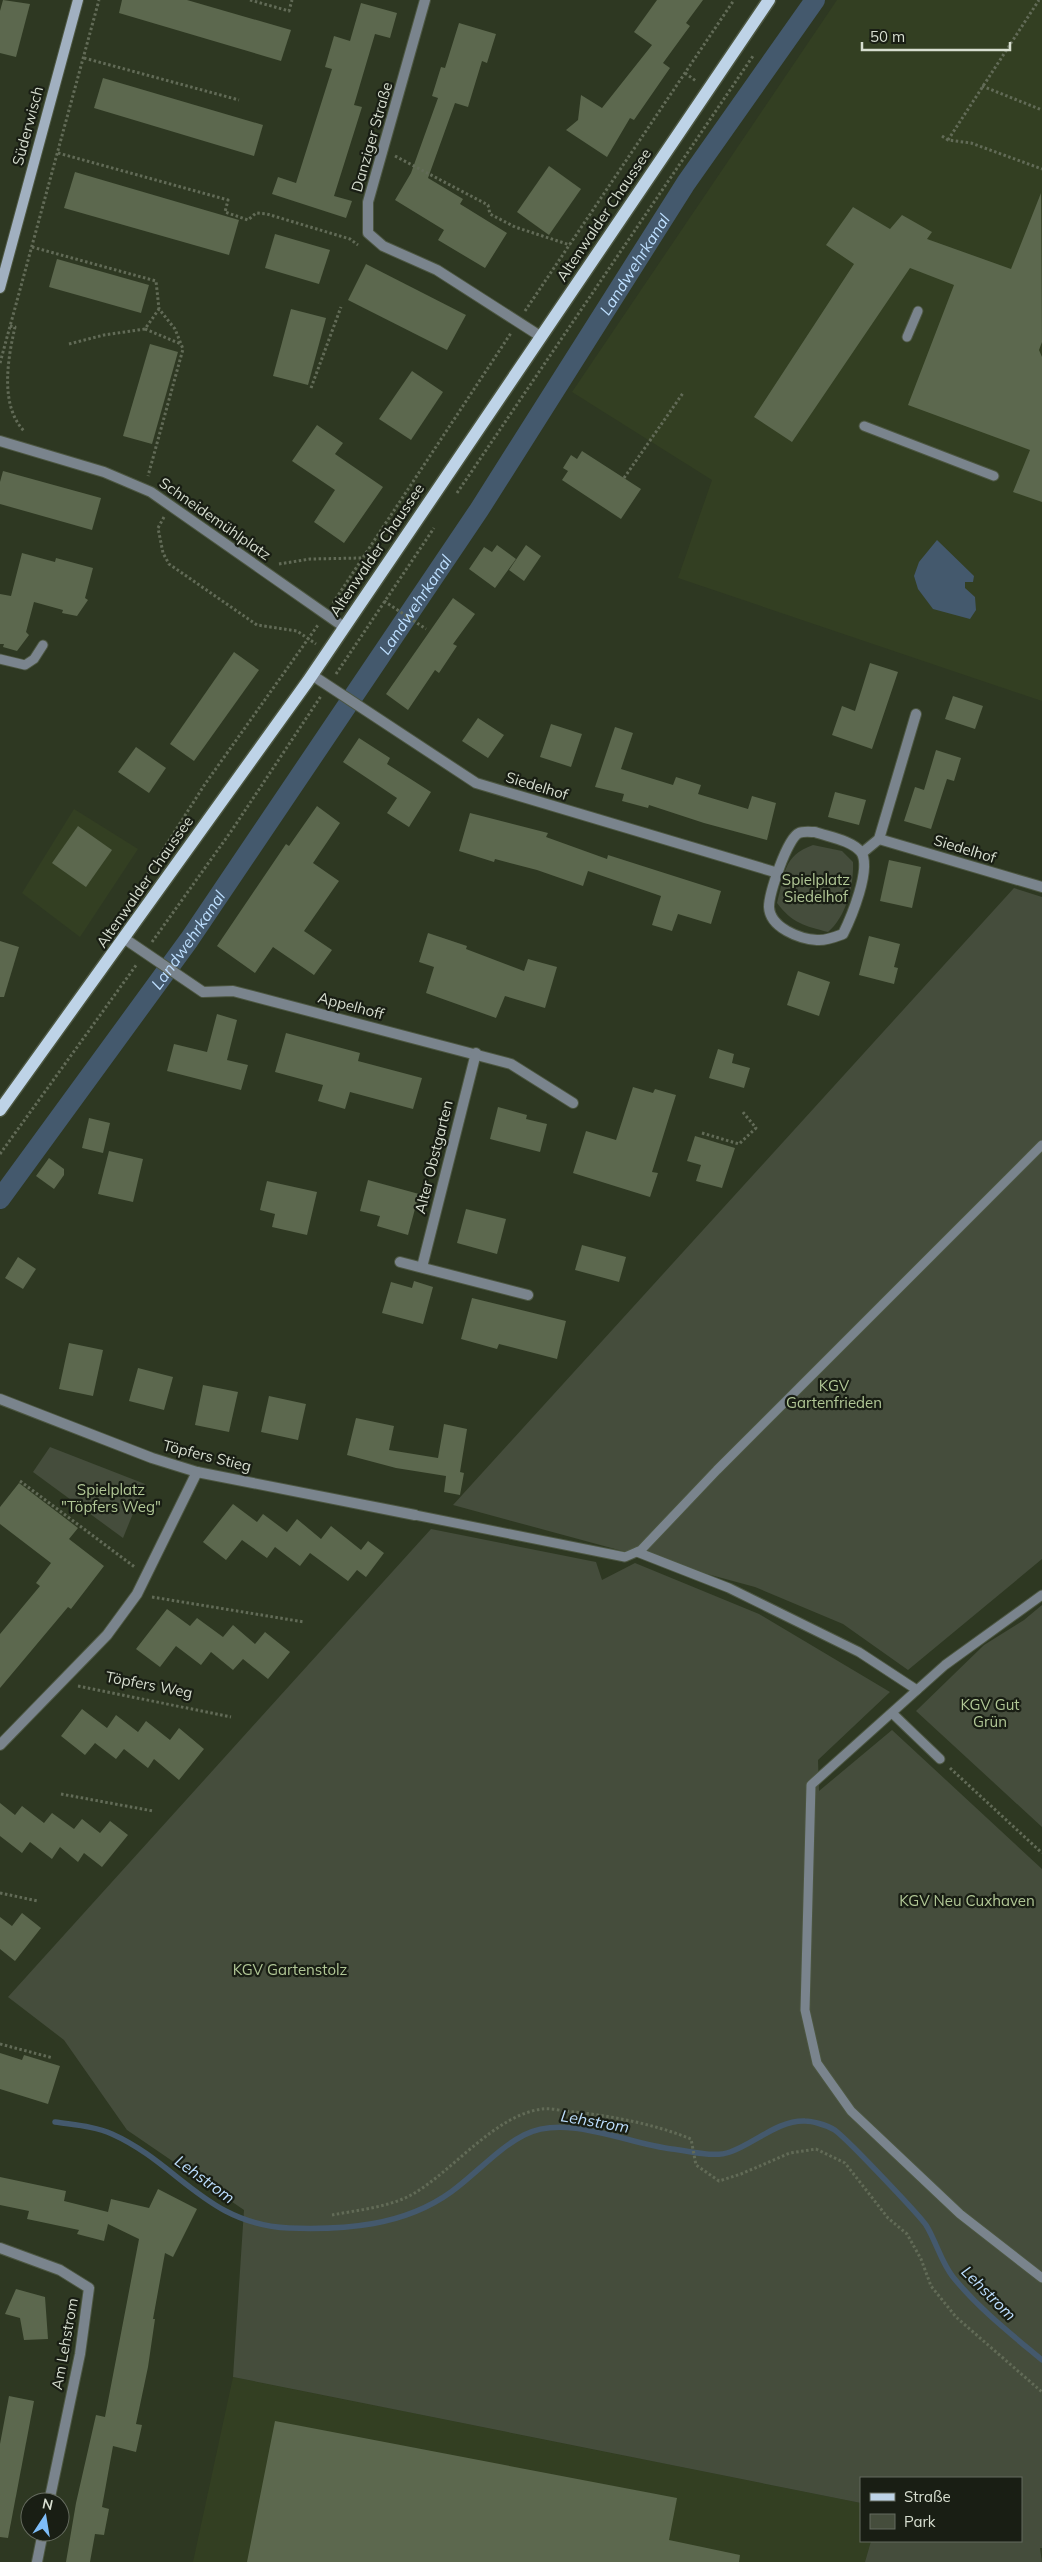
<svg xmlns="http://www.w3.org/2000/svg" width="1042" height="2562" font-family="Mulish,sans-serif">
<style>
.built{fill:#333f22}
.green{fill:#454d3c}
.water{fill:#44596d}
.lines{fill:none;stroke-linecap:round;stroke-linejoin:round}
.stream{stroke:#44596d;stroke-width:5.5}
.canal{stroke:#44596d;stroke-width:20}
.building{fill:#5c684e}
.lane-casing{stroke:#4c5641;stroke-width:11}
.street-casing{stroke:#4c5641;stroke-width:12}
.secondary-casing{stroke:#4c5641;stroke-width:12}
.primary-casing{stroke:#4c5641;stroke-width:15}
.path{stroke:#626b57;stroke-width:3;stroke-dasharray:2.5 2.5;stroke-linecap:butt}
.lane{stroke:#7a848d;stroke-width:9}
.street{stroke:#7a848d;stroke-width:10}
.secondary{stroke:#a1b0c0;stroke-width:10}
.primary{stroke:#bed3e7;stroke-width:12}
.labels{text-anchor:middle;stroke-width:4.5;stroke-linejoin:round;paint-order:stroke}
.street-label{font-size:15px;fill:#d7ded0;stroke:#191e14}
.park-label{font-size:15px;fill:#b1c796;stroke:#191e14}
.water-label{font-size:16px;font-style:italic;fill:#bcdefe;stroke:#191e14}
</style>
<rect width="100%" height="100%" fill="#2e3822"/>
<g class="built">
<polygon points="837,0 1042,0 1042,701 678,578 712,480 572,392"/>
<polygon points="74,809 138,849 80,937 22,893"/>
<polygon points="233,2377 861,2503 861,2541 871,2541 865,2562 193,2562"/>
</g>
<g class="green">
<path d="M813,845L842,851L853,862C854,886 846,917 828,932C805,926 792,923 777,903C785,875 782,856 813,845Z"/>
<polygon points="1014,888 1042,897 1042,1559 908,1670 843,1624 755,1587 453,1505"/>
<polygon points="50,1447 145,1484 123,1538 33,1472"/>
<polygon points="431,1529 596,1562 602,1580 635,1563 759,1614 890,1692 818,1760 819,1791 892,1730 1042,1869 1042,2548 1040,2548 1042,2562 865,2562 871,2541 1021,2541 1021,2478 861,2478 861,2503 233,2377 244,2210 127,2130 64,2040 8,1997"/>
<polygon points="1042,1605 1042,1827 916,1711 984,1645 1024,1620"/>
</g>
<polygon class="water" points="937,540 974,576 973,582 965,582 965,588 975,597 976,610 970,619 933,609 918,589 914,576 919,562"/>
<g class="lines">
<path class="stream" d="M55,2122C74,2125 94,2126 112,2134C179,2164 206,2224 289,2228C345,2230 404,2226 451,2192C476,2174 497,2149 524,2135C566,2113 628,2144 672,2149C689,2151 714,2158 730,2152C754,2144 778,2120 805,2121C812,2121 826,2125 833,2129C842,2133 918,2214 926,2225C936,2241 941,2262 953,2277C979,2309 1011,2334 1042,2360"/>
<path class="canal" id="s1" d="M0,1199L189,940L479,510L686,183L815,0"/>
</g>
<g class="building">
<polygon points="3,0 30,4 16,57 0,53 0,11"/>
<polygon points="122,0 187,0 291,30 281,61 119,13"/>
<polygon points="657,0 703,0 686,23 690,26 663,63 670,68 634,120 630,118 607,157 566,130 578,120 581,95 602,108 652,45 634,32"/>
<polygon points="361,3 397,13 390,38 375,34 354,105 362,107 334,196 352,201 346,218 272,194 278,177 296,183 332,69 325,67 334,36 350,41"/>
<polygon points="459,23 496,34 487,63 482,61 468,107 455,103 428,178 463,199 460,204 507,233 485,268 438,240 444,230 395,200 411,173 438,98 432,96 441,67 445,68"/>
<polygon points="103,78 263,125 254,156 94,108"/>
<polygon points="549,166 581,189 549,235 517,212"/>
<polygon points="75,172 239,220 229,255 64,208"/>
<polygon points="1041,193 1042,342 1039,350 1042,357 1042,502 1013,492 1030,450 908,405 954,285 910,268 792,442 754,417 854,264 826,245 853,207 890,229 902,215 932,232 927,239 1011,269"/>
<polygon points="275,234 330,250 319,284 265,268"/>
<polygon points="57,259 149,285 141,313 49,287"/>
<polygon points="366,264 466,315 447,350 348,300"/>
<polygon points="291,309 326,318 308,385 273,376"/>
<polygon points="150,344 178,352 152,444 123,436"/>
<polygon points="412,371 443,392 411,440 379,419"/>
<polygon points="317,425 343,443 335,454 383,487 344,543 314,522 335,490 292,461"/>
<polygon points="582,451 641,489 621,519 562,480 568,471 563,468 571,455 577,459"/>
<polygon points="3,471 101,498 92,530 0,504 0,482"/>
<polygon points="497,545 516,559 495,588 469,569 484,547 492,552"/>
<polygon points="526,545 541,556 524,581 509,570"/>
<polygon points="22,553 55,562 56,558 93,568 85,598 88,600 77,616 62,613 63,610 34,602 26,632 29,635 17,651 3,647 4,644 0,644 0,594 11,596"/>
<polygon points="453,598 475,614 453,644 457,646 439,673 435,670 408,710 386,694"/>
<polygon points="234,652 259,670 194,761 170,744"/>
<polygon points="870,663 898,672 872,749 832,735 842,706 855,711"/>
<polygon points="953,696 983,706 975,729 945,719"/>
<polygon points="478,718 504,735 488,758 462,741"/>
<polygon points="551,724 582,734 571,767 540,757"/>
<polygon points="615,727 633,733 621,769 673,785 676,777 701,785 698,794 748,809 752,796 776,803 767,840 704,823 649,805 648,808 622,801 624,794 595,787"/>
<polygon points="359,738 390,758 387,764 431,792 409,827 387,813 397,798 343,762"/>
<polygon points="136,747 166,768 149,793 118,772"/>
<polygon points="936,750 961,758 954,781 947,779 931,829 904,821 915,787 924,790"/>
<polygon points="835,792 866,800 859,825 828,817"/>
<polygon points="317,806 340,823 313,863 339,881 304,931 332,950 314,975 273,947 255,973 217,946 286,844 289,846"/>
<polygon points="470,813 548,833 546,837 607,859 608,855 721,891 711,924 678,914 672,931 652,925 661,896 588,871 583,886 537,870 495,859 494,862 459,851"/>
<polygon points="78,826 112,850 86,887 52,863"/>
<polygon points="889,860 921,867 912,908 880,901"/>
<polygon points="428,933 467,946 466,949 524,971 528,959 557,967 545,1008 505,996 496,1018 426,993 434,967 419,962"/>
<polygon points="869,936 900,944 894,967 898,968 894,984 859,975"/>
<polygon points="0,941 19,947 4,997 0,997"/>
<polygon points="798,971 830,982 819,1016 787,1005"/>
<polygon points="217,1014 237,1020 227,1060 248,1065 241,1090 167,1071 174,1044 207,1052"/>
<polygon points="286,1033 360,1053 358,1061 422,1078 413,1109 350,1092 345,1109 318,1101 323,1085 275,1072"/>
<polygon points="718,1049 734,1054 732,1063 750,1068 744,1088 709,1078"/>
<polygon points="633,1087 653,1093 655,1089 676,1095 652,1172 658,1173 650,1197 573,1173 586,1131 616,1140"/>
<polygon points="498,1107 527,1115 526,1119 547,1124 540,1152 490,1139"/>
<polygon points="89,1118 110,1123 103,1153 82,1148"/>
<polygon points="695,1136 735,1148 722,1188 696,1181 701,1165 687,1161"/>
<polygon points="109,1151 143,1159 133,1202 98,1194"/>
<polygon points="49,1158 64,1169 64,1175 54,1189 36,1176"/>
<polygon points="368,1180 419,1194 408,1235 377,1226 380,1216 360,1211"/>
<polygon points="267,1181 317,1192 307,1235 272,1227 275,1214 260,1210"/>
<polygon points="466,1209 506,1219 497,1254 457,1243"/>
<polygon points="582,1245 626,1257 619,1282 575,1270"/>
<polygon points="18,1257 36,1269 23,1289 5,1278"/>
<polygon points="414,1281 433,1287 423,1324 382,1313 391,1282 412,1288"/>
<polygon points="472,1298 566,1321 557,1359 499,1344 497,1349 461,1339"/>
<polygon points="69,1343 103,1350 93,1396 59,1389"/>
<polygon points="138,1368 173,1377 164,1410 129,1401"/>
<polygon points="203,1385 238,1392 229,1432 195,1425"/>
<polygon points="269,1396 306,1404 298,1440 261,1432"/>
<polygon points="356,1418 394,1426 389,1450 438,1458 444,1424 467,1429 460,1472 464,1473 460,1495 444,1492 446,1476 396,1468 347,1455"/>
<polygon points="19,1483 78,1528 69,1539 104,1566 71,1609 68,1607 0,1688 0,1634 40,1586 36,1583 51,1563 0,1524 0,1507"/>
<polygon points="233,1504 257,1522 263,1514 287,1532 297,1519 321,1539 331,1526 361,1550 368,1541 384,1553 366,1577 357,1570 348,1581 310,1553 300,1566 275,1547 267,1558 242,1540 226,1560 203,1542"/>
<polygon points="167,1609 190,1626 197,1618 223,1637 233,1625 255,1644 265,1632 290,1652 268,1679 243,1659 233,1670 211,1652 201,1665 176,1646 160,1667 136,1649"/>
<polygon points="82,1709 107,1728 116,1715 138,1732 146,1721 170,1740 179,1728 204,1749 179,1780 154,1759 148,1768 124,1749 116,1759 95,1743 85,1755 61,1736"/>
<polygon points="0,1803 15,1815 22,1806 44,1823 52,1813 74,1829 82,1819 100,1833 110,1821 128,1835 102,1867 84,1853 78,1862 60,1847 52,1859 30,1842 22,1853 0,1836"/>
<polygon points="22,1913 41,1928 15,1961 0,1949 0,1917 12,1926"/>
<polygon points="0,2053 22,2060 24,2055 60,2066 48,2104 0,2089"/>
<polygon points="0,2177 66,2191 64,2201 108,2212 111,2199 149,2208 158,2189 197,2209 173,2257 165,2253 153,2319 155,2319 148,2367 136,2424 142,2425 136,2452 113,2446 102,2507 109,2509 104,2535 95,2534 90,2562 66,2562 76,2503 96,2415 105,2417 139,2239 108,2224 104,2241 77,2234 79,2230 27,2219 29,2211 0,2205"/>
<polygon points="16,2289 45,2297 48,2339 24,2340 20,2318 5,2314"/>
<polygon points="9,2396 34,2401 8,2538 0,2537 0,2444"/>
<polygon points="275,2421 677,2498 669,2540 740,2555 739,2562 247,2562"/>
</g>
<g class="lines">
<g class="lane-casing">
<g id="lane">
<polyline points="907,337 918,311"/>
<polyline points="864,426 994,476"/>
<polyline points="0,659 25,665 34,659 43,645"/>
<polyline points="415,1515 625,1557 641,1550 717,1470 1042,1145"/>
<polyline points="637,1552 729,1588 859,1652 917,1690 945,1665 1042,1595"/>
<polyline points="917,1690 811,1785 805,2010 817,2063 851,2111 960,2214 1042,2278"/>
<polyline points="892,1713 940,1759"/>
</g>
</g>
<g class="street-casing">
<g id="street">
<polyline points="425,0 368,202 368,233 383,246 437,270 540,336"/>
<polyline points="0,441 104,472 151,492 344,627"/>
<polyline points="312,675 476,783 778,873"/>
<path d="M815,832C829,837 851,840 861,852C872,868 851,918 843,934C835,937 826,941 817,940C800,939 770,928 769,907C769,894 787,838 799,833C803,831 811,832 815,832Z"/>
<polyline points="879,839 1042,887"/>
<polyline points="862,853 879,839 916,714"/>
<polyline points="125,939 203,992 233,991 511,1064 573,1103"/>
<polyline points="400,1262 528,1295"/>
<polyline points="422,1267 476,1053"/>
<polyline points="0,1399 152,1458 197,1472 415,1515"/>
<polyline points="0,1745 107,1635 137,1594 197,1472"/>
<polyline points="0,2248 60,2270 89,2288 80,2354 49,2502"/>
<polyline points="37,2562 43,2532"/>
</g>
</g>
<g class="secondary-casing">
<polyline id="secondary" points="0,288 78,0"/>
</g>
<g class="primary-casing">
<polyline id="primary" points="0,1110 308,681 769,0"/>
</g>
<g class="path">
<polyline points="250,0 289,11 292,0"/>
<polyline points="84,58 239,100"/>
<polyline points="685,73 696,81"/>
<polyline points="982,86 1042,110"/>
<polyline points="942,136 948,140 971,143 1042,169"/>
<polyline points="948,140 1039,0"/>
<polyline points="58,153 228,200 225,212 248,220 256,213 267,214 350,239 358,245"/>
<polyline points="395,156 488,205 490,214 515,227 570,245"/>
<polyline points="32,247 156,281 159,309 175,329 183,349 148,476"/>
<polyline points="525,311 734,0"/>
<path d="M10,326L15,327C7,362 0,407 25,432"/>
<polyline points="145,329 181,344"/>
<polyline points="69,344 104,335 145,329 159,309"/>
<polyline points="0,363 99,0"/>
<polyline points="311,388 341,307"/>
<polyline points="624,478 683,393"/>
<polyline points="457,493 753,56"/>
<polyline points="164,517 158,528 163,553 169,564 257,625 297,631 316,644"/>
<polyline points="279,564 310,559 362,558"/>
<polyline points="384,601 426,629"/>
<polyline points="333,603 511,333"/>
<polyline points="336,674 434,528"/>
<polyline points="147,875 205,784 318,625"/>
<polyline points="152,942 232,830 321,696"/>
<polyline points="702,1133 739,1144 756,1128 742,1111"/>
<polyline points="0,1154 137,964"/>
<polyline points="20,1481 136,1568"/>
<polyline points="152,1597 304,1622"/>
<polyline points="78,1686 231,1717"/>
<polyline points="950,1768 1042,1853"/>
<polyline points="61,1794 153,1811"/>
<polyline points="0,1893 38,1901"/>
<polyline points="0,2044 53,2058"/>
<path d="M332,2215C358,2210 390,2207 413,2194C454,2170 495,2115 542,2109C549,2108 558,2110 565,2111C606,2115 652,2123 691,2139L696,2165L719,2181L741,2174L790,2153L816,2149L845,2163L888,2218L907,2234L921,2259L931,2286L956,2317L1042,2392"/>
</g>
<use href="#lane" class="lane"/>
<use href="#street" class="street"/>
<use href="#secondary" class="secondary"/>
<use href="#primary" class="primary"/>
</g>
<g class="labels">
<g class="street-label">
<text transform="translate(28 126) rotate(-75)" y="5">Süderwisch</text>
<text transform="translate(372 137) rotate(-74)" y="5">Danziger Straße</text>
<text transform="translate(604 215) rotate(-56)" y="5">Altenwalder Chaussee</text>
<text transform="translate(215 519) rotate(35)" y="5">Schneidemühlplatz</text>
<text transform="translate(377 550) rotate(-56)" y="5">Altenwalder Chaussee</text>
<text transform="translate(537 786) rotate(17)" y="5">Siedelhof</text>
<text transform="translate(965 849) rotate(17)" y="5">Siedelhof</text>
<text transform="translate(145 882) rotate(-55)" y="5">Altenwalder Chaussee</text>
<text transform="translate(351 1006) rotate(15)" y="5">Appelhoff</text>
<text transform="translate(434 1157) rotate(-76)" y="5">Alter Obstgarten</text>
<text transform="translate(207 1456) rotate(14)" y="5">Töpfers Stieg</text>
<text transform="translate(149 1685) rotate(11)" y="5">Töpfers Weg</text>
<text transform="translate(65 2344) rotate(-80)" y="5">Am Lehstrom</text>
</g>
<g class="park-label">
<text x="816" y="885">Spielplatz<tspan x="816" dy="17">Siedelhof</tspan></text>
<text x="834" y="1391">KGV<tspan x="834" dy="17">Gartenfrieden</tspan></text>
<text x="111" y="1495">Spielplatz<tspan x="111" dy="17">"Töpfers Weg"</tspan></text>
<text x="990" y="1710">KGV Gut<tspan x="990" dy="17">Grün</tspan></text>
<text x="967" y="1906">KGV Neu Cuxhaven</text>
<text x="290" y="1975">KGV Gartenstolz</text>
</g>
<g class="water-label">
<text dy="6" stroke="none"><textPath href="#s1" startOffset="1130">Landwehrkanal</textPath></text>
<text dy="6" stroke="none"><textPath href="#s1" startOffset="725">Landwehrkanal</textPath></text>
<text dy="6" stroke="none"><textPath href="#s1" startOffset="320">Landwehrkanal</textPath></text>
<text transform="translate(595 2121) rotate(10)" y="6">Lehstrom</text>
<text transform="translate(205 2179) rotate(36)" y="6">Lehstrom</text>
<text transform="translate(989 2293) rotate(45)" y="6">Lehstrom</text>
</g>
</g>
<rect x="860" y="2477" width="162" height="65" fill="#191e14" stroke="#656b5f"/>
<rect x="870" y="2493" width="25" height="8" fill="#bed3e7" stroke="#656b5f"/>
<text x="904" y="2502" font-size="15" fill="#d7ded0">Straße</text>
<rect x="870" y="2514" width="25" height="15" fill="#454d3c" stroke="#656b5f"/>
<text x="904" y="2527" font-size="15" fill="#d7ded0">Park</text>
<g transform="translate(45 2517) rotate(12)"><circle r="24" fill="#191e14" stroke="#656b5f"/>
<path d="M0-4L9 19L0 12L-9 19Z" fill="#7ebdf9"/>
<text y="-8" font-size="14" font-weight="bold" text-anchor="middle" fill="#d7ded0">N</text>
</g>
<path d="M862 42v8h148v-8" fill="none" stroke="#d7ded0" stroke-width="2.5"/>
<text x="870" y="42" font-size="15" fill="#d7ded0" stroke="#191e14" stroke-width="4" paint-order="stroke">50 m</text>
</svg>
